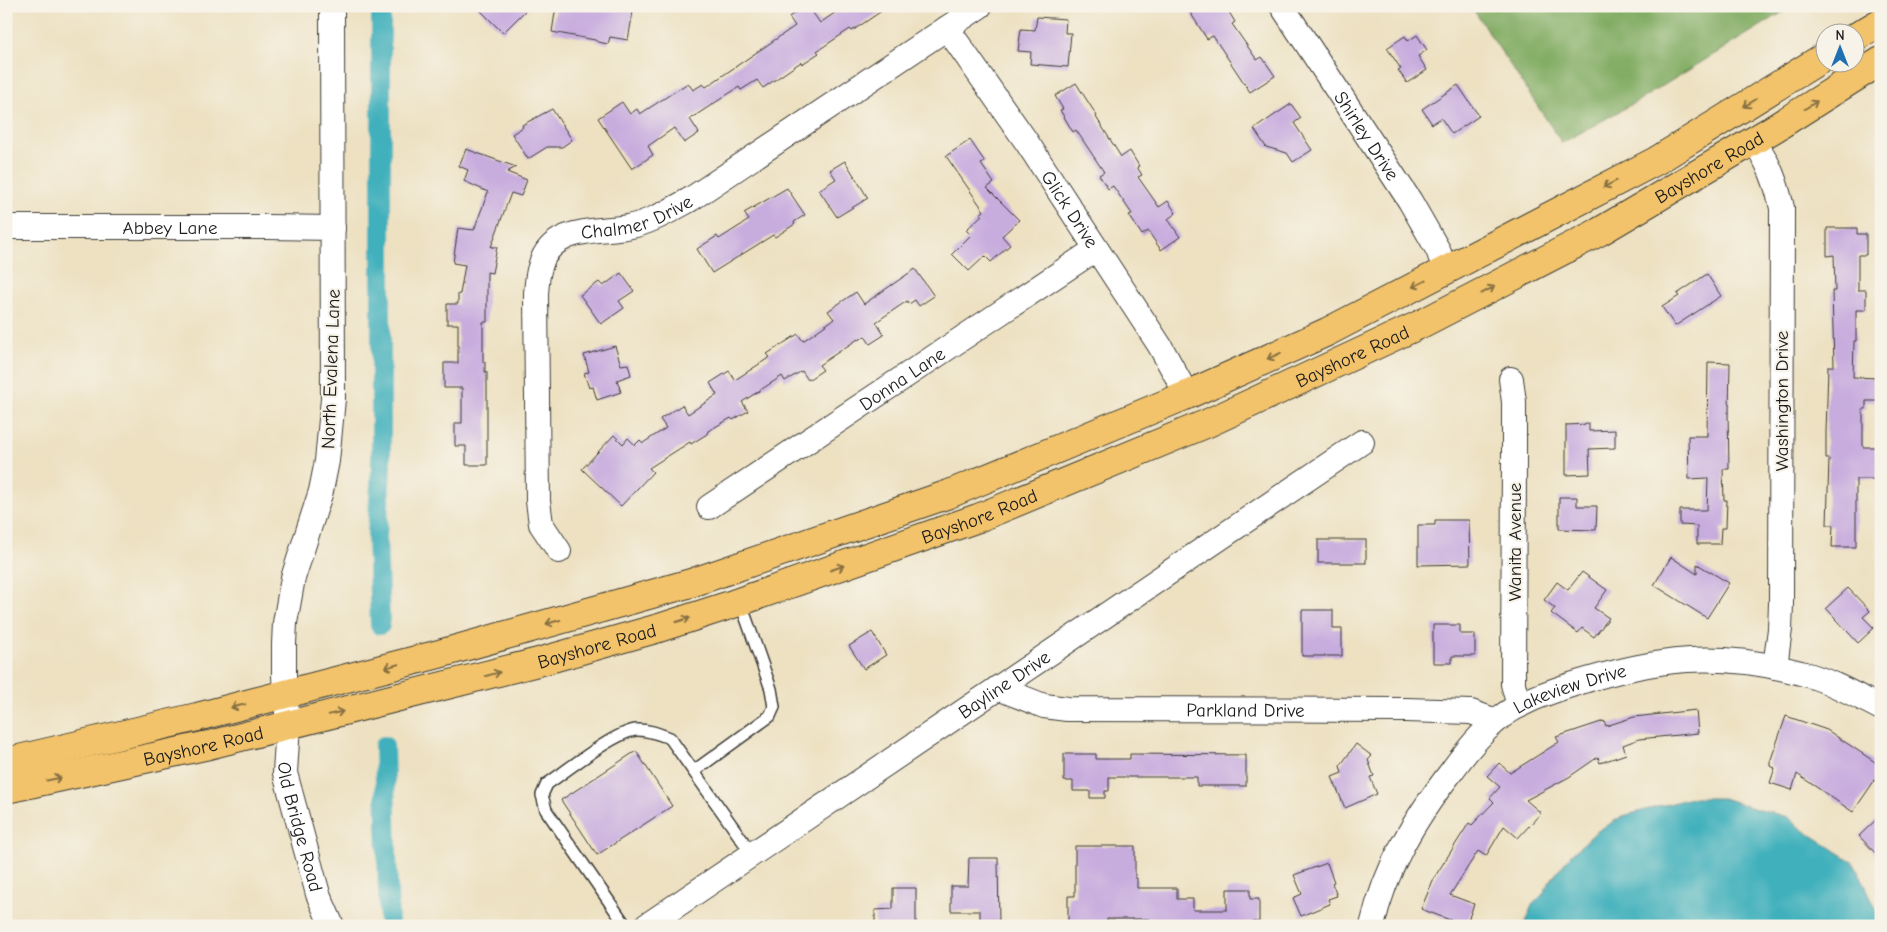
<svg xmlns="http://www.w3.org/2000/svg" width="1887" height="932" font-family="'Comic Neue',sans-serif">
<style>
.forest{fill:#83ad65;stroke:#506440}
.water{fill:#41b0bc;stroke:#2e666c}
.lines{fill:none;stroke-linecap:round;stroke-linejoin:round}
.canal{stroke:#41b0bc;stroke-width:20}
.building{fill:#c7acde}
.lane-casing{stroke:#3b3a35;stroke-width:14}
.street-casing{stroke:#3b3a35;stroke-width:26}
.primary-casing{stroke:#3b3a35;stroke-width:30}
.lane{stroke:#fff;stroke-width:11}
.street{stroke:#fff;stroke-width:24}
.primary{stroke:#f2c36a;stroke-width:28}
.oneway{stroke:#877043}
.labels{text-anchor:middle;stroke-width:4.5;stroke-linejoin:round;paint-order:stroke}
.street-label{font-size:19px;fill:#1c1c1c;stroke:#f7f3e8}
</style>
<rect width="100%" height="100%" fill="#f7f3e8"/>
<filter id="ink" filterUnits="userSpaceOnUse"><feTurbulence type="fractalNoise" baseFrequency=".02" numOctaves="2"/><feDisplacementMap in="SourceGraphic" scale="10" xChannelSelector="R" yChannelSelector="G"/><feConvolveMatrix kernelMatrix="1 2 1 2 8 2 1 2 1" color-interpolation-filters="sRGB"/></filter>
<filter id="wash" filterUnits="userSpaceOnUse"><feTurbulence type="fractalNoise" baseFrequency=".0096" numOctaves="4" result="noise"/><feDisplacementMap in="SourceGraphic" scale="20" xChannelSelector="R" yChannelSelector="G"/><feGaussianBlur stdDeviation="1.12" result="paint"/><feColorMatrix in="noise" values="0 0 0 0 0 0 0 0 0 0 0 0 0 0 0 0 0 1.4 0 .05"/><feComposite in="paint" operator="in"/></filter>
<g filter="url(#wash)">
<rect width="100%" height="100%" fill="#ede1c2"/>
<polygon class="forest" points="1471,6 1793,6 1643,98 1562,143"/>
<polygon class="water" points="1691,798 1723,798 1756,809 1788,817 1799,827 1853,862 1861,876 1881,919 1881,926 1524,926 1532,905 1543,894 1550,881 1572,854 1596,832 1623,816"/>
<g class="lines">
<g class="canal">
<polyline points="380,625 377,535 381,468 381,6"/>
<polyline points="384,746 389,926"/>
</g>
</g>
<g id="blocks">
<g class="building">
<polygon points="476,6 530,6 503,33"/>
<polygon points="556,6 634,6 628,40 610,37 608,44 598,42 595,40 552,32"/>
<polygon points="804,6 808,6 820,23 845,6 889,6 852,31 850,29 817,51 819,53 802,64 801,62 763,88 757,80 741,90 739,87 690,119 699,133 684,143 674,128 648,146 653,155 632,169 598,118 622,102 630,114 637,109 640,114 688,83 693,90 703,84 706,87 795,26 789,17"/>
<polygon points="1186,6 1213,6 1217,12 1226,7 1235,22 1232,24 1257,60 1262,57 1275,76 1250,92 1213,36 1207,39"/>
<polygon points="1037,17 1066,19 1065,33 1071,33 1068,67 1030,64 1031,52 1018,51 1021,29 1035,30"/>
<polygon points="1417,35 1427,50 1418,56 1427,70 1407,83 1398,70 1401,69 1387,48 1405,36 1408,41"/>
<polygon points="1076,83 1097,116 1096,117 1121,157 1130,151 1139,166 1137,167 1142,175 1138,177 1159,207 1168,201 1176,213 1168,219 1180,237 1161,250 1148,231 1142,235 1129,215 1132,214 1113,186 1108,189 1099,175 1104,172 1076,130 1073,132 1060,110 1063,109 1055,96"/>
<polygon points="1458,85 1479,116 1452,134 1441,118 1432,124 1422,109"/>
<polygon points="1291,104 1301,118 1294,123 1312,150 1293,162 1287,153 1266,147 1254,129"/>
<polygon points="552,109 572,140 562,147 547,147 528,159 512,134 523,127 522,125"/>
<polygon points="970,140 985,162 981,164 994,183 987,188 1019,220 1002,236 1010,245 991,262 985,256 969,271 952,254 971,235 966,230 982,215 980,214 984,211 946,156"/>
<polygon points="466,149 516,167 507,172 527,180 521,196 511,193 491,247 497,247 492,273 487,272 487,322 483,322 483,362 485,362 485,372 487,372 487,465 466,465 466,446 455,446 455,423 462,423 462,388 444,388 444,363 458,363 458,324 447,324 447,304 458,304 458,294 460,294 465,265 453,263 458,228 474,230 488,192 464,181 468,170 459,166"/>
<polygon points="845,161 868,198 837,217 819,190 836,179 830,170"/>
<polygon points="787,188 805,215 794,222 795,224 775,237 773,235 712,273 697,249 717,236 719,239 749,220 744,213"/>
<polygon points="1827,228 1857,228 1857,234 1866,234 1866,255 1858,255 1858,290 1866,290 1866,310 1856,310 1856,341 1854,341 1853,377 1878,378 1877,401 1866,401 1866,409 1863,409 1863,447 1881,447 1881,479 1856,479 1856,547 1832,547 1833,525 1827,525 1829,459 1826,459 1826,433 1828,366 1834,366 1832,291 1835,291 1834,255 1827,256"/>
<polygon points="915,269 934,296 919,306 915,300 909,304 907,301 876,322 884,335 870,344 865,336 859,340 858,339 819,365 823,370 808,380 802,371 785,381 782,376 742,402 748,411 733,420 731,418 708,431 707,434 691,444 690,442 649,468 653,472 621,506 582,469 614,435 623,444 628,438 635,445 640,440 643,443 666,428 660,419 682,405 688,414 717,395 710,383 729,371 735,380 770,357 767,354 798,334 803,341 834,319 828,311 856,292 864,304"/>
<polygon points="621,273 634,291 619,301 624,308 601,324 580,295 599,282 603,286"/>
<polygon points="1707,274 1721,296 1675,326 1662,307 1679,296 1677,294"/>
<polygon points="615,346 621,365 628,364 631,375 617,380 621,392 597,400 593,387 589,388 584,373 589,372 584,355"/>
<polygon points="1708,362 1730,363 1729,412 1728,412 1729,469 1723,469 1724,500 1727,500 1726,528 1721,528 1720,544 1697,544 1697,526 1680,525 1680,510 1707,510 1708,478 1689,479 1688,436 1707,436"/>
<polygon points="1589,424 1589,431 1615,430 1615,448 1589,449 1590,474 1566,475 1566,425"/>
<polygon points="1559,497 1577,497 1577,506 1597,506 1596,530 1559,529"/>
<polygon points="1435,520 1469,520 1470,564 1418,565 1418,525 1435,525"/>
<rect x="1318" y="540" width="48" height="23"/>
<polygon points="1671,557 1697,574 1697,564 1729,583 1707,618 1654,585"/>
<polygon points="1582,572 1607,590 1594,608 1609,618 1594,637 1582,628 1578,633 1551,613 1555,608 1544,600 1557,582 1568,590"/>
<polygon points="1848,588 1870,611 1863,617 1874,628 1858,643 1826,608"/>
<polygon points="1302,610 1333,610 1333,629 1342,629 1342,656 1302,656"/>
<polygon points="1433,625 1460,625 1460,634 1475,634 1475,656 1452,656 1452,663 1433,663"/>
<polygon points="872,632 886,655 864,669 849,646"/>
<polygon points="1696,710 1698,733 1639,739 1623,745 1626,754 1600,763 1598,757 1569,777 1526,800 1541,813 1518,838 1504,826 1486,856 1478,851 1450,895 1474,904 1466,926 1421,909 1434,878 1469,823 1472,825 1494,802 1490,798 1500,787 1487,776 1499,763 1510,773 1559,742 1556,737 1604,721 1606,726 1634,717"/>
<polygon points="1786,716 1827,730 1881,766 1881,771 1853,812 1797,774 1792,790 1770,783 1775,768 1770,766 1770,762"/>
<polygon points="1356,744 1372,756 1368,760 1374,776 1370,777 1377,794 1345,808 1332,777 1342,773 1340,766"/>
<polygon points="636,751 672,806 597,855 561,800"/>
<polygon points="1064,754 1096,754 1096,759 1130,759 1130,754 1246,755 1246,786 1197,786 1197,777 1109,777 1109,791 1105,791 1105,798 1090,798 1090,791 1073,791 1073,781 1064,781"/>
<polygon points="1881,815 1881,859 1859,836"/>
<polygon points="1075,846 1135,846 1135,878 1137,878 1137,888 1177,888 1177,899 1193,899 1193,910 1227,910 1227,889 1250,889 1250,899 1259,899 1259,922 1250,922 1250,926 1149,926 1149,919 1107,919 1107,924 1068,923 1068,896 1075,896"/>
<polygon points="969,858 998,858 999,926 980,926 980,911 951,911 951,886 968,886"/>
<polygon points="1327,863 1334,882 1332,883 1337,896 1328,899 1330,904 1301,916 1293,898 1302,894 1294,875"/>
<polygon points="893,888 916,888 916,926 875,926 875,910 893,909"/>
</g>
</g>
</g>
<g filter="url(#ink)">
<use href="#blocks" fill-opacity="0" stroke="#3b3a35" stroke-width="1"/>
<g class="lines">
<g class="lane-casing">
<g id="lane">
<polyline points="694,771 770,716 774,707 771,689 740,601"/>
<path d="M626,926L546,810L542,795L547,784C566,771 615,732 636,730C647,729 659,734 670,738L752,854"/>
</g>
</g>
<g class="street-casing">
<g id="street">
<path id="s1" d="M332,6L333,399L327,461L321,491L293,578L285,623L284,644V676L288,725L285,773L318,894L332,926"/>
<path id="s2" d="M1282,6L1410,201L1438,250L1445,270"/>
<path id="s3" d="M947,28L1026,141L1160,346L1187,395"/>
<path d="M1754,141C1769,163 1776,182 1782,208L1781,604L1780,629L1775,667"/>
<path id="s4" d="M6,227H269L333,228"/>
<polyline points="1511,379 1514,402 1514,457 1513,684 1519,706"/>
<path id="s5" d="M709,507L1096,249"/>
<path id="s6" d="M559,551L541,524L538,501L536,293C537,285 537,275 540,267C550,227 595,232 627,227C650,223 671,210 691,199L980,6"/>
<path id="s7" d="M998,688L1044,706L1067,709L1406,710L1471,712L1496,721"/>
<path id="s8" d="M646,926L1362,442"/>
<path id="s9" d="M1372,926C1386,866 1414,820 1451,772C1464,754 1478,736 1496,721C1519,702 1546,693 1574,684C1656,658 1717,650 1801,673C1829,680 1855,695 1881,708"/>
</g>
</g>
<g class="primary-casing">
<g id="primary">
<polyline points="1854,38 1881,22"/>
<polyline points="6,762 197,717 439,654 691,583 949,494 1187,395 1327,332 1656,161 1824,57"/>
<path id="s10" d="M6,789L209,745L542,661L659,628L733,604L978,518L1208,423L1421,324L1599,232L1775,128L1881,61"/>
</g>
</g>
<use href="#lane" class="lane"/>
<use href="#street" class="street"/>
<use href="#primary" class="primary"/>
</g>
<defs><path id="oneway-shaft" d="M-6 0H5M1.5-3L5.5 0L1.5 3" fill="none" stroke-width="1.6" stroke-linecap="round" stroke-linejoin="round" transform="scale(1.25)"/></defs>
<g class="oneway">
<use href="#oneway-shaft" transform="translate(1750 103) rotate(148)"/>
<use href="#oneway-shaft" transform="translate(1811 105) rotate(-32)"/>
<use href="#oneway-shaft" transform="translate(1610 184) rotate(153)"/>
<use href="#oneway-shaft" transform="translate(1419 284) rotate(153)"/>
<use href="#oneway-shaft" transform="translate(1488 290) rotate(-28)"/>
<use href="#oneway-shaft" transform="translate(1274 356) rotate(156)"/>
<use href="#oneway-shaft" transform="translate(837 568) rotate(-19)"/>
<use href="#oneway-shaft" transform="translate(683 620) rotate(-18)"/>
<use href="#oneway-shaft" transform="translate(553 622) rotate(164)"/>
<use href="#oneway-shaft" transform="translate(392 666) rotate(165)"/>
<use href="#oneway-shaft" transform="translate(493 674) rotate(-15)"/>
<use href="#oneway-shaft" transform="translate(238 706) rotate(166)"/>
<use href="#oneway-shaft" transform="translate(336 713) rotate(-14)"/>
<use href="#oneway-shaft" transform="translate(54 779) rotate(-12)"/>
</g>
</g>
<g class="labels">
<g class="street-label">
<text dy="7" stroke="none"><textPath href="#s2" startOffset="155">Shirley Drive</textPath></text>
<text dy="7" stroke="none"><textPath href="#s10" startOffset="1822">Bayshore Road</textPath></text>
<text dy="7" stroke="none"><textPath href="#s3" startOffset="219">Glick Drive</textPath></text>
<text dy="7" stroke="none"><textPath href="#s6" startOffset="405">Chalmer Drive</textPath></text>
<text dy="7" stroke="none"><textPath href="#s4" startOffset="164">Abbey Lane</textPath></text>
<text dy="7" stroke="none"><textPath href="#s10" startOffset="1418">Bayshore Road</textPath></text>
<text transform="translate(330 369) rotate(-88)" y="7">North Evalena Lane</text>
<text dy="7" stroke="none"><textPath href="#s5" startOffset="232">Donna Lane</textPath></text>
<text transform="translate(1781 401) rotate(-90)" y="7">Washington Drive</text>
<text dy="7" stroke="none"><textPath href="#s10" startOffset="1012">Bayshore Road</textPath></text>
<text transform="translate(1514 542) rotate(-90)" y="7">Wanita Avenue</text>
<text dy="7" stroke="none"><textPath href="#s10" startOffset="608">Bayshore Road</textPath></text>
<text dy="7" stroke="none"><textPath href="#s8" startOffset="432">Bayline Drive</textPath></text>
<text dy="7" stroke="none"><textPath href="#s9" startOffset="324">Lakeview Drive</textPath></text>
<text dy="7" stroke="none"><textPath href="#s7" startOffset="251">Parkland Drive</textPath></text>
<text dy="7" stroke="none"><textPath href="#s10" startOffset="202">Bayshore Road</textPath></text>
<text dy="7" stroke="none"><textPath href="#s1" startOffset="829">Old Bridge Road</textPath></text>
</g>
</g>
<rect width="1887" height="932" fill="none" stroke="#f7f3e8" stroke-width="25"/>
<g transform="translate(1840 48)"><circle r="24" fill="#f7f3e8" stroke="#9f9d96"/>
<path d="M0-4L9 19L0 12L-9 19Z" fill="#1f6fb2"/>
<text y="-8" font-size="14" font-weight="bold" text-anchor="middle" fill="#1c1c1c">N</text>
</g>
</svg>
